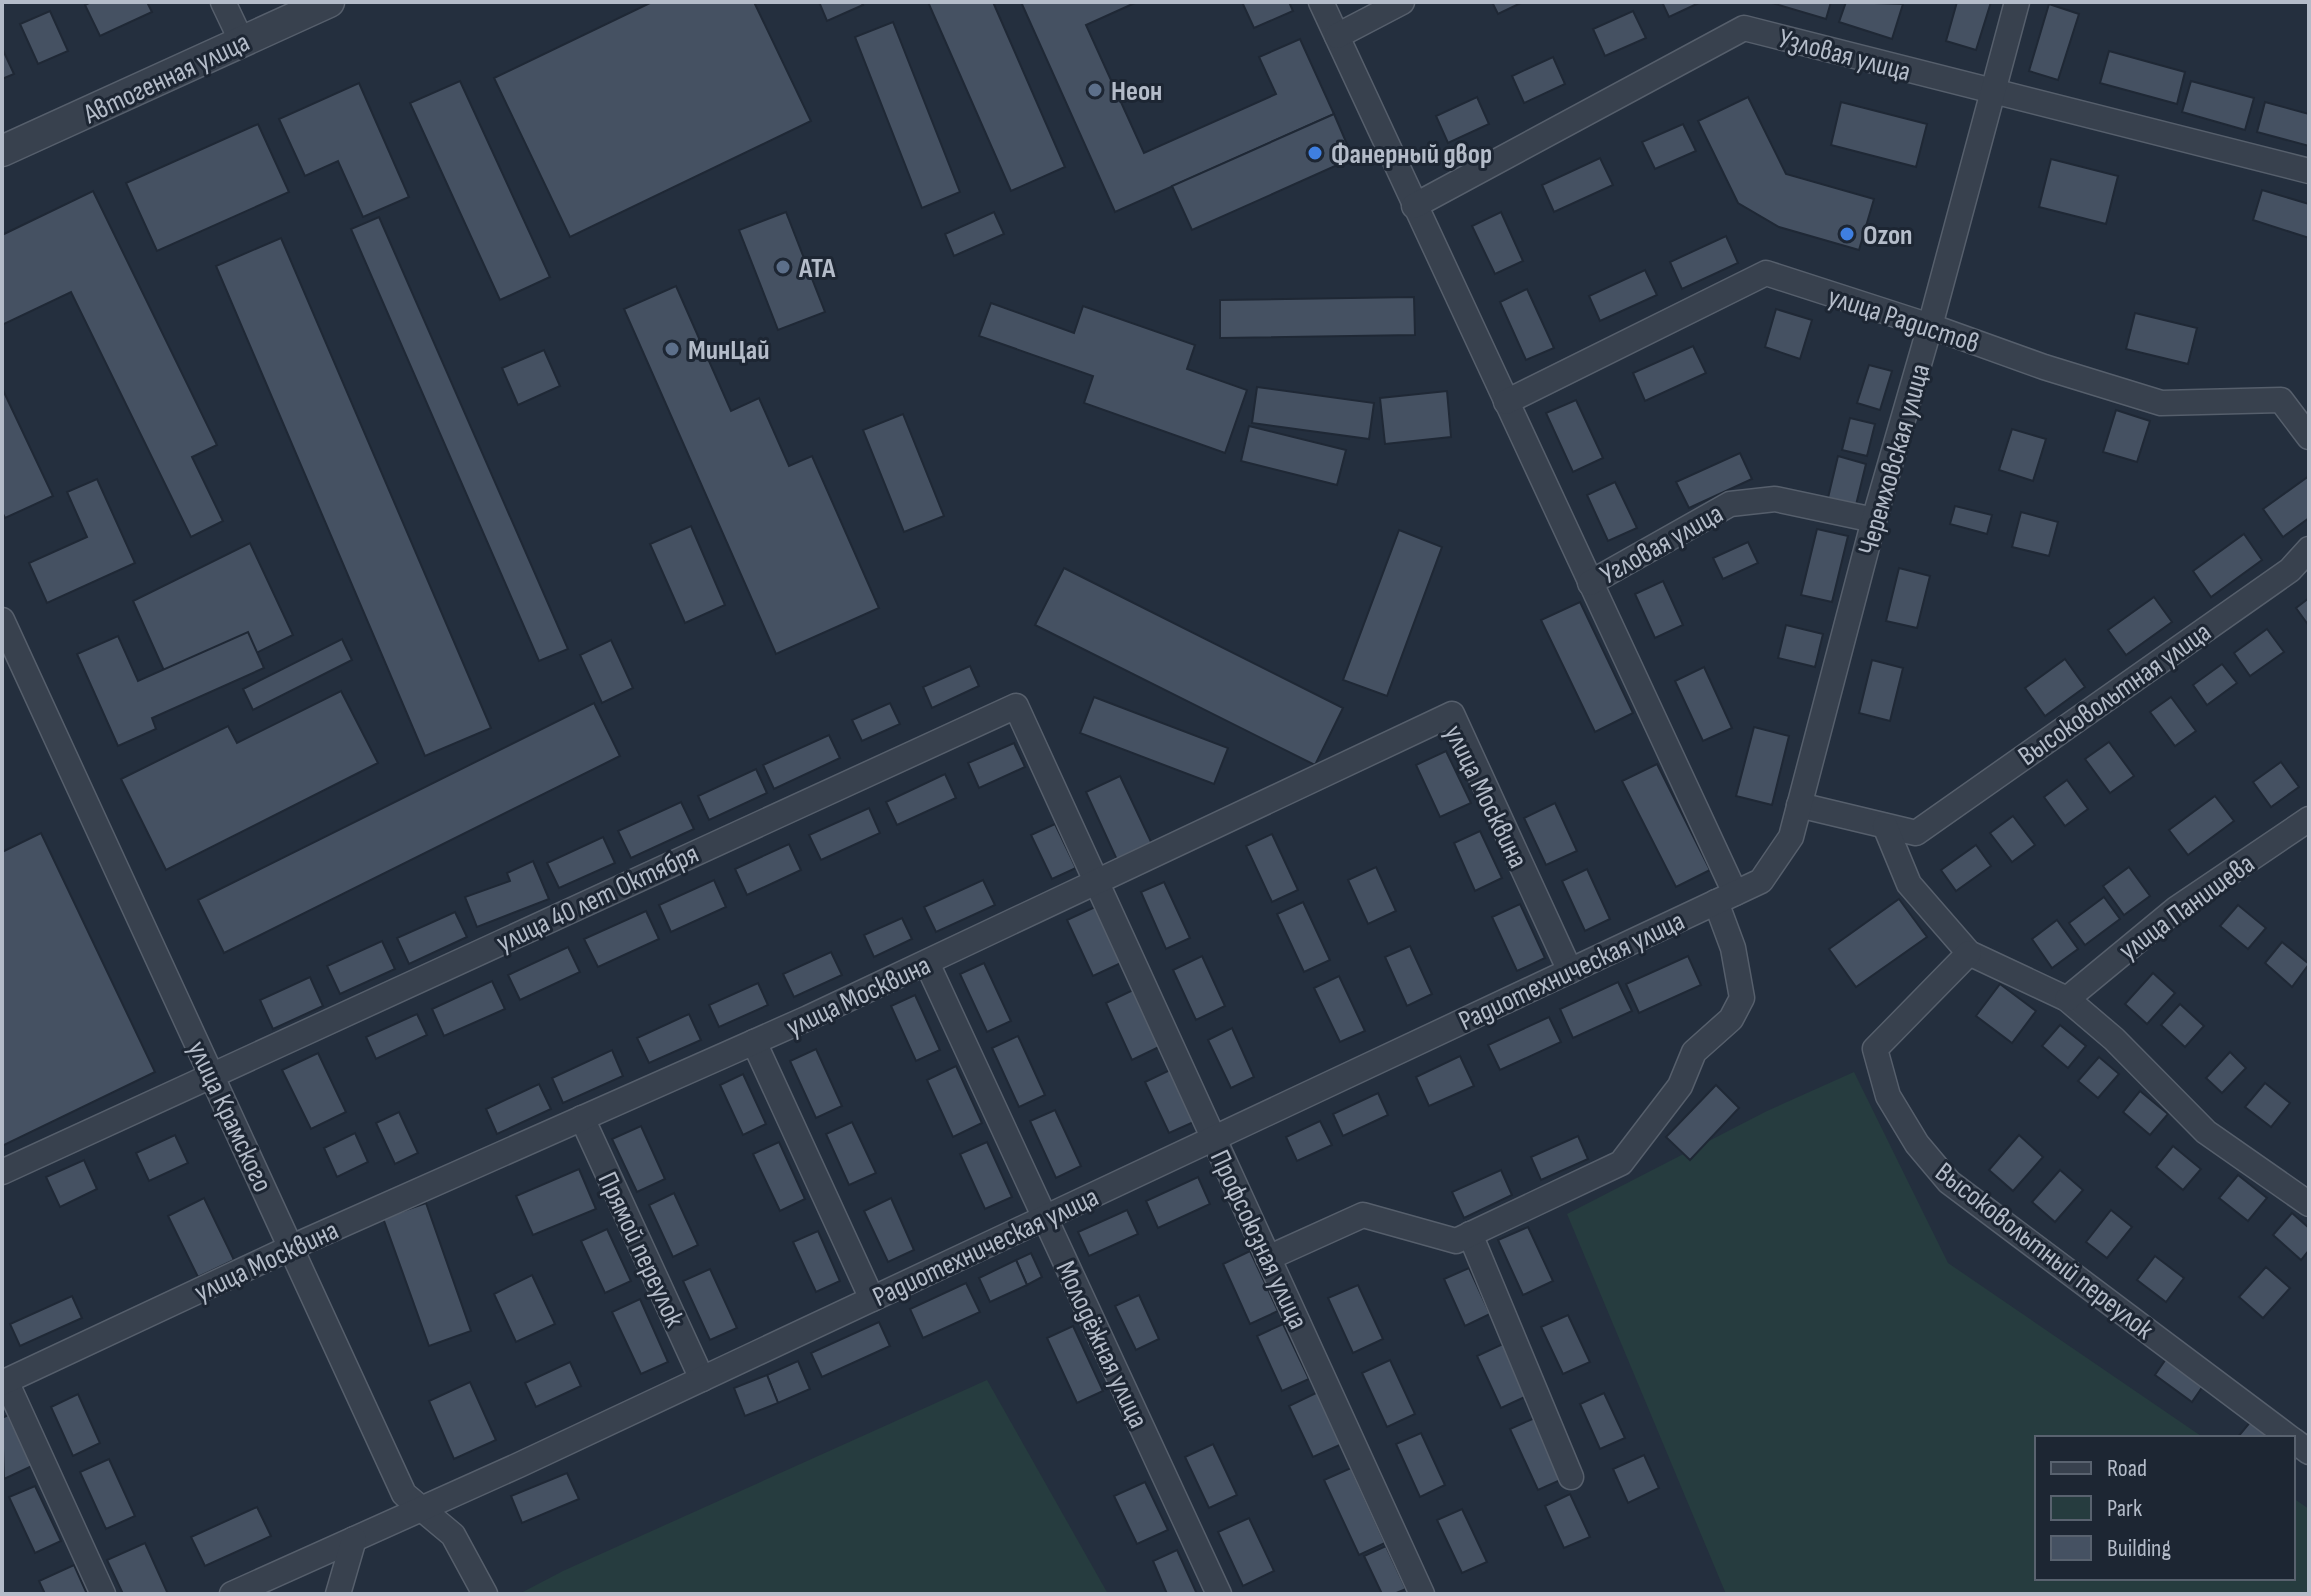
<svg xmlns="http://www.w3.org/2000/svg" width="2311" height="1596" font-family="'Sofia Sans Condensed',sans-serif">
<style>
.green{fill:#263c3f}
.building{fill:#455162;stroke:#1f2835;stroke-width:2}
.lines{fill:none;stroke-linecap:round;stroke-linejoin:round}
.minor-casing{stroke:#565f6c;stroke-width:27}
.tertiary-casing{stroke:#565f6c;stroke-width:33}
.minor{stroke:#38414e;stroke-width:24}
.tertiary{stroke:#38414e;stroke-width:30}
.service-dot{fill:#5c6f8a;stroke:#1d2633;stroke-width:3}
.shop-dot{fill:#3f7fe0;stroke:#1d2633;stroke-width:3}
.labels{text-anchor:middle;stroke-width:6;stroke-linejoin:round;paint-order:stroke}
.street-label{font-size:28px;fill:#b4bcc9;stroke:#1d2633}
.poi-label{font-size:28px;font-weight:bold;fill:#b4bcc9;stroke:#1d2633;text-anchor:start}
</style>
<rect width="100%" height="100%" fill="#242f3e"/>
<g class="green">
<polygon points="1854,1072 1948,1263 2204,1438 2037,1438 2037,1578 2293,1578 2293,1498 2309,1509 2309,1594 1726,1594 1567,1214 1767,1111"/>
<polygon points="987,1380 1108,1594 519,1594 563,1571"/>
</g>
<g class="building">
<polygon points="91,2 147,2 152,12 100,36 85,5"/>
<polygon points="652,2 754,2 811,121 570,237 494,78"/>
<polygon points="819,2 861,2 863,5 827,21"/>
<polygon points="928,2 993,2 1065,167 1011,191"/>
<polygon points="1021,2 1137,2 1086,25 1144,153 1276,94 1259,57 1300,39 1334,114 1115,212"/>
<polygon points="1242,2 1289,2 1293,11 1254,28"/>
<polygon points="1492,2 1523,2 1498,14"/>
<polygon points="1662,2 1701,2 1669,17"/>
<polygon points="1769,2 1831,2 1826,19"/>
<polygon points="1846,2 1903,4 1892,39 1839,22"/>
<polygon points="1957,2 1991,2 1976,50 1946,41"/>
<polygon points="2049,4 2079,14 2058,80 2029,71"/>
<polygon points="50,11 68,51 38,64 20,24"/>
<polygon points="1633,11 1646,38 1605,56 1593,29"/>
<polygon points="893,22 960,192 922,208 855,37"/>
<polygon points="2,48 14,74 2,79"/>
<polygon points="2109,51 2185,72 2177,104 2100,83"/>
<polygon points="1553,57 1565,84 1524,103 1512,76"/>
<polygon points="460,81 550,277 500,300 410,103"/>
<polygon points="2191,81 2254,98 2245,130 2182,112"/>
<polygon points="359,83 409,197 363,217 338,161 305,176 279,119"/>
<polygon points="1477,97 1489,124 1448,143 1436,116"/>
<polygon points="1748,97 1786,174 1874,199 1859,250 1779,227 1738,203 1698,121"/>
<polygon points="1841,102 1927,124 1916,167 1831,145"/>
<polygon points="2265,102 2309,114 2309,146 2257,132"/>
<polygon points="1334,114 1353,158 1192,230 1172,186"/>
<polygon points="258,124 289,192 157,251 126,183"/>
<polygon points="1683,124 1696,151 1655,169 1642,142"/>
<polygon points="1600,158 1613,185 1554,212 1542,185"/>
<polygon points="2051,159 2118,176 2106,224 2039,207"/>
<polygon points="2262,190 2309,204 2309,238 2253,220"/>
<polygon points="93,191 217,445 192,457 223,521 191,537 71,292 2,325 2,235"/>
<polygon points="786,212 825,312 778,330 739,230"/>
<polygon points="994,212 1004,234 954,256 945,234"/>
<polygon points="1501,212 1523,261 1495,274 1472,226"/>
<polygon points="379,217 568,649 539,661 351,229"/>
<polygon points="1726,236 1738,263 1682,289 1670,262"/>
<polygon points="281,238 491,728 425,756 216,266"/>
<polygon points="1645,270 1657,295 1600,321 1589,296"/>
<polygon points="676,286 731,411 759,398 789,466 812,456 879,608 776,654 624,309"/>
<polygon points="1527,289 1554,348 1526,360 1500,302"/>
<polygon points="1414,297 1415,335 1220,338 1220,300"/>
<polygon points="991,303 1074,333 1083,306 1195,345 1187,369 1247,390 1225,453 1084,403 1093,376 979,336"/>
<polygon points="1776,309 1812,320 1800,359 1765,347"/>
<polygon points="2135,313 2197,328 2188,364 2126,349"/>
<polygon points="1693,346 1706,373 1645,401 1633,373"/>
<polygon points="544,350 560,386 518,405 502,368"/>
<polygon points="1869,365 1892,371 1880,410 1857,403"/>
<polygon points="1257,387 1374,403 1369,439 1252,423"/>
<polygon points="2,388 53,496 5,518 2,512"/>
<polygon points="1447,391 1451,437 1385,444 1380,398"/>
<polygon points="1576,400 1603,458 1573,472 1546,413"/>
<polygon points="2116,410 2150,421 2137,462 2103,452"/>
<polygon points="903,414 944,516 904,532 863,430"/>
<polygon points="1850,418 1875,424 1867,456 1842,450"/>
<polygon points="1249,426 1346,450 1337,485 1241,461"/>
<polygon points="2012,429 2046,439 2033,481 1999,470"/>
<polygon points="1740,453 1752,479 1689,508 1676,482"/>
<polygon points="1838,456 1866,464 1855,509 1827,502"/>
<polygon points="2309,476 2309,518 2283,537 2263,509"/>
<polygon points="97,479 135,563 47,603 29,563 87,537 67,492"/>
<polygon points="1615,482 1637,528 1608,541 1587,495"/>
<polygon points="1955,506 1992,515 1987,534 1950,524"/>
<polygon points="2021,512 2058,522 2049,556 2012,547"/>
<polygon points="691,526 725,605 685,623 650,544"/>
<polygon points="1817,529 1848,536 1832,602 1801,595"/>
<polygon points="1399,530 1442,547 1387,696 1343,680"/>
<polygon points="2244,534 2262,560 2211,597 2193,571"/>
<polygon points="1748,542 1758,563 1723,579 1713,558"/>
<polygon points="250,543 293,635 174,693 133,601"/>
<polygon points="1064,568 1343,708 1315,765 1035,625"/>
<polygon points="1899,568 1930,576 1917,628 1886,621"/>
<polygon points="1663,581 1683,625 1655,638 1635,594"/>
<polygon points="2154,597 2172,622 2126,655 2108,630"/>
<polygon points="2309,598 2309,626 2296,608"/>
<polygon points="1580,602 1633,713 1595,732 1541,620"/>
<polygon points="1786,625 1823,634 1815,667 1778,658"/>
<polygon points="2267,629 2284,652 2250,676 2234,653"/>
<polygon points="248,632 264,668 152,718 156,729 118,746 77,654 118,636 138,681"/>
<polygon points="342,639 352,660 253,710 243,689"/>
<polygon points="611,640 633,688 602,703 580,655"/>
<polygon points="2065,659 2085,687 2045,716 2025,688"/>
<polygon points="1872,660 1903,668 1890,721 1859,713"/>
<polygon points="2222,664 2237,683 2207,705 2193,685"/>
<polygon points="970,666 979,686 932,708 923,687"/>
<polygon points="1704,667 1732,728 1703,741 1675,681"/>
<polygon points="341,691 378,763 166,870 121,779 228,726 237,743"/>
<polygon points="1094,697 1228,748 1214,784 1080,733"/>
<polygon points="2171,697 2196,731 2175,746 2150,712"/>
<polygon points="594,703 620,756 224,953 198,900"/>
<polygon points="890,703 900,724 862,741 852,720"/>
<polygon points="1754,727 1789,736 1772,805 1736,796"/>
<polygon points="829,735 840,758 774,789 763,765"/>
<polygon points="2109,742 2134,776 2110,793 2085,759"/>
<polygon points="1014,743 1025,767 979,788 968,763"/>
<polygon points="1446,751 1471,803 1440,817 1416,765"/>
<polygon points="2281,762 2299,787 2271,807 2253,782"/>
<polygon points="1657,764 1710,870 1676,887 1622,781"/>
<polygon points="756,769 767,793 709,820 698,796"/>
<polygon points="945,774 956,798 897,825 886,802"/>
<polygon points="1120,776 1153,846 1118,862 1086,792"/>
<polygon points="2067,780 2088,809 2065,826 2044,797"/>
<polygon points="2215,796 2234,821 2188,855 2169,830"/>
<polygon points="681,802 694,829 631,858 618,831"/>
<polygon points="1555,803 1577,851 1546,865 1524,818"/>
<polygon points="869,808 880,833 821,860 809,835"/>
<polygon points="2013,816 2035,845 2012,862 1990,833"/>
<polygon points="1055,824 1076,868 1052,879 1031,835"/>
<polygon points="1480,831 1502,878 1475,891 1454,843"/>
<polygon points="41,833 155,1072 2,1146 2,852"/>
<polygon points="1272,834 1298,890 1272,902 1246,846"/>
<polygon points="603,837 615,863 559,888 547,863"/>
<polygon points="789,844 801,870 747,895 735,869"/>
<polygon points="1976,845 1991,866 1956,891 1941,870"/>
<polygon points="533,861 549,899 477,927 465,897 510,881 507,873"/>
<polygon points="1376,867 1396,911 1368,924 1348,880"/>
<polygon points="2129,867 2150,896 2124,915 2103,886"/>
<polygon points="1587,869 1610,919 1585,931 1562,881"/>
<polygon points="714,880 726,907 671,932 659,905"/>
<polygon points="983,880 995,905 936,932 924,907"/>
<polygon points="1164,882 1190,938 1166,949 1141,892"/>
<polygon points="2104,897 2120,919 2085,945 2069,923"/>
<polygon points="1899,899 1927,937 1856,987 1829,949"/>
<polygon points="1303,902 1330,960 1304,972 1277,914"/>
<polygon points="1520,904 1545,958 1517,971 1492,917"/>
<polygon points="2238,905 2266,928 2248,949 2220,926"/>
<polygon points="1095,907 1121,963 1093,976 1067,920"/>
<polygon points="646,911 659,939 598,967 584,939"/>
<polygon points="455,912 467,937 409,964 397,938"/>
<polygon points="902,918 912,939 874,957 864,935"/>
<polygon points="2057,920 2078,949 2052,968 2032,939"/>
<polygon points="382,941 395,969 340,994 327,966"/>
<polygon points="2282,942 2309,964 2292,987 2265,963"/>
<polygon points="1410,946 1432,994 1407,1006 1385,957"/>
<polygon points="568,947 580,972 520,1000 508,975"/>
<polygon points="831,952 842,975 794,997 783,974"/>
<polygon points="1202,956 1225,1006 1196,1020 1173,970"/>
<polygon points="1688,956 1701,985 1639,1013 1626,984"/>
<polygon points="984,963 1011,1021 987,1032 960,974"/>
<polygon points="2153,973 2175,993 2147,1024 2125,1004"/>
<polygon points="1339,976 1365,1031 1340,1042 1314,988"/>
<polygon points="310,977 323,1006 273,1029 260,1000"/>
<polygon points="492,981 505,1009 444,1036 432,1009"/>
<polygon points="1618,982 1632,1011 1573,1038 1560,1009"/>
<polygon points="758,983 768,1005 719,1027 709,1005"/>
<polygon points="2000,984 2036,1011 2012,1043 1976,1016"/>
<polygon points="1133,990 1159,1047 1132,1060 1106,1003"/>
<polygon points="915,995 940,1050 916,1061 891,1006"/>
<polygon points="2180,1004 2204,1026 2185,1047 2161,1025"/>
<polygon points="417,1014 427,1035 376,1059 366,1037"/>
<polygon points="689,1014 701,1040 649,1063 637,1038"/>
<polygon points="1549,1017 1561,1042 1500,1070 1488,1045"/>
<polygon points="2060,1025 2086,1046 2068,1068 2042,1046"/>
<polygon points="1232,1028 1254,1077 1231,1088 1208,1040"/>
<polygon points="1018,1036 1045,1095 1019,1107 992,1048"/>
<polygon points="816,1049 842,1106 816,1118 790,1061"/>
<polygon points="612,1050 623,1076 563,1103 552,1078"/>
<polygon points="2230,1052 2246,1068 2222,1093 2206,1078"/>
<polygon points="318,1053 346,1112 311,1129 282,1070"/>
<polygon points="1460,1056 1474,1086 1429,1106 1416,1077"/>
<polygon points="2099,1057 2119,1074 2098,1098 2078,1081"/>
<polygon points="956,1066 982,1123 953,1137 927,1080"/>
<polygon points="1172,1069 1196,1121 1169,1133 1145,1082"/>
<polygon points="743,1074 766,1124 743,1135 720,1085"/>
<polygon points="2265,1083 2290,1103 2271,1127 2245,1107"/>
<polygon points="539,1084 551,1109 497,1134 486,1109"/>
<polygon points="1716,1085 1739,1108 1690,1160 1666,1137"/>
<polygon points="2140,1091 2168,1114 2150,1135 2123,1112"/>
<polygon points="1378,1093 1388,1115 1343,1136 1333,1114"/>
<polygon points="1055,1110 1081,1166 1056,1178 1030,1121"/>
<polygon points="399,1112 418,1153 395,1164 376,1123"/>
<polygon points="1320,1121 1332,1145 1297,1161 1286,1137"/>
<polygon points="852,1122 876,1173 849,1185 826,1134"/>
<polygon points="641,1126 665,1179 637,1192 612,1139"/>
<polygon points="355,1133 368,1162 337,1177 324,1148"/>
<polygon points="175,1135 188,1163 149,1181 136,1153"/>
<polygon points="2019,1135 2043,1157 2013,1191 1989,1170"/>
<polygon points="1578,1136 1588,1159 1541,1180 1531,1157"/>
<polygon points="779,1142 805,1199 780,1211 753,1154"/>
<polygon points="987,1142 1012,1197 985,1209 960,1154"/>
<polygon points="2173,1146 2201,1169 2183,1190 2156,1167"/>
<polygon points="84,1160 97,1189 60,1207 46,1177"/>
<polygon points="579,1169 596,1209 533,1235 516,1196"/>
<polygon points="1501,1170 1512,1195 1464,1218 1452,1192"/>
<polygon points="2060,1170 2083,1190 2055,1222 2032,1202"/>
<polygon points="2238,1175 2267,1198 2248,1221 2219,1198"/>
<polygon points="1198,1177 1210,1204 1158,1228 1146,1201"/>
<polygon points="674,1193 698,1245 673,1257 649,1205"/>
<polygon points="204,1198 234,1260 198,1277 168,1216"/>
<polygon points="891,1198 914,1250 888,1262 864,1211"/>
<polygon points="426,1203 471,1331 429,1346 383,1218"/>
<polygon points="1127,1210 1138,1234 1089,1256 1078,1232"/>
<polygon points="2111,1210 2132,1227 2107,1258 2086,1242"/>
<polygon points="2292,1213 2309,1228 2309,1250 2301,1260 2273,1235"/>
<polygon points="1528,1227 1553,1281 1523,1295 1498,1240"/>
<polygon points="607,1229 631,1281 605,1293 581,1241"/>
<polygon points="818,1231 840,1281 816,1292 793,1242"/>
<polygon points="1250,1251 1278,1311 1250,1324 1223,1264"/>
<polygon points="1031,1253 1042,1277 1027,1285 1016,1260"/>
<polygon points="2155,1256 2184,1278 2166,1302 2137,1280"/>
<polygon points="1016,1260 1027,1285 990,1302 979,1278"/>
<polygon points="2266,1267 2290,1288 2263,1318 2239,1297"/>
<polygon points="1469,1268 1490,1314 1465,1326 1444,1279"/>
<polygon points="710,1269 737,1328 710,1340 683,1281"/>
<polygon points="532,1275 555,1324 516,1342 494,1294"/>
<polygon points="966,1283 980,1312 923,1338 910,1309"/>
<polygon points="1358,1285 1383,1339 1353,1353 1328,1298"/>
<polygon points="1139,1295 1159,1339 1136,1350 1115,1306"/>
<polygon points="72,1296 82,1318 20,1346 10,1324"/>
<polygon points="640,1299 668,1362 641,1374 612,1312"/>
<polygon points="1568,1315 1590,1362 1563,1374 1541,1327"/>
<polygon points="879,1322 890,1346 822,1377 811,1353"/>
<polygon points="1283,1324 1309,1379 1282,1391 1257,1336"/>
<polygon points="1073,1326 1103,1391 1077,1403 1047,1338"/>
<polygon points="1505,1343 1529,1395 1501,1408 1477,1356"/>
<polygon points="2168,1356 2205,1383 2192,1402 2155,1375"/>
<polygon points="1390,1360 1415,1414 1387,1427 1362,1373"/>
<polygon points="798,1361 810,1389 778,1403 767,1375"/>
<polygon points="570,1362 581,1386 536,1407 525,1383"/>
<polygon points="767,1375 778,1403 745,1416 734,1388"/>
<polygon points="470,1382 496,1440 454,1459 429,1401"/>
<polygon points="1318,1392 1342,1444 1313,1457 1289,1406"/>
<polygon points="1604,1393 1625,1438 1600,1449 1580,1404"/>
<polygon points="78,1394 100,1443 73,1456 51,1407"/>
<polygon points="8,1415 32,1466 4,1479 2,1418"/>
<polygon points="2256,1415 2284,1438 2237,1438"/>
<polygon points="1537,1417 1565,1478 1538,1490 1510,1429"/>
<polygon points="1421,1433 1445,1485 1420,1497 1396,1444"/>
<polygon points="1213,1444 1237,1495 1209,1508 1185,1457"/>
<polygon points="1644,1455 1659,1488 1628,1503 1613,1469"/>
<polygon points="109,1459 135,1516 106,1529 80,1472"/>
<polygon points="1351,1468 1385,1543 1359,1555 1324,1480"/>
<polygon points="567,1473 579,1499 522,1523 511,1496"/>
<polygon points="1145,1482 1168,1530 1137,1544 1114,1496"/>
<polygon points="35,1486 61,1541 35,1553 9,1497"/>
<polygon points="1570,1494 1590,1537 1564,1548 1545,1506"/>
<polygon points="257,1507 271,1536 205,1566 191,1537"/>
<polygon points="1462,1509 1487,1562 1462,1573 1437,1520"/>
<polygon points="1249,1518 1274,1571 1243,1586 1218,1532"/>
<polygon points="145,1543 168,1594 123,1594 107,1560"/>
<polygon points="1386,1546 1406,1589 1394,1594 1382,1594 1364,1556"/>
<polygon points="1177,1550 1197,1594 1167,1594 1153,1561"/>
<polygon points="74,1565 87,1594 45,1594 39,1581"/>
</g>
<g class="lines">
<g class="minor-casing">
<g id="minor">
<polyline points="223,2 242,42"/>
<polyline points="1321,2 1735,893"/>
<polyline points="1337,36 1402,2"/>
<polyline points="1414,206 1744,28 2309,171"/>
<polyline points="1506,402 1766,273 1930,326 2044,367 2161,403 2281,400 2309,437"/>
<polyline points="1590,583 1730,504 1775,499 1874,520"/>
<polyline points="2,620 404,1494 453,1535 485,1594"/>
<polyline points="1799,805 1916,833 2290,570 2309,549"/>
<polyline points="1885,826 1909,884 1969,953 2067,999 2114,1039 2206,1132 2309,1204"/>
<polyline points="1969,953 1875,1049 1888,1096 1917,1144 1949,1182 2290,1438"/>
<polyline points="927,963 1219,1594"/>
<polyline points="2067,999 2176,909 2309,819"/>
<polyline points="754,1042 872,1299"/>
<polyline points="582,1118 702,1379"/>
<polyline points="2,1172 1016,706 1422,1594"/>
<polyline points="1470,1234 1571,1477"/>
<polyline points="1268,1258 1363,1215 1456,1241 1621,1163 1680,1086 1694,1052 1731,1019 1742,998 1733,948 1716,902"/>
<polyline points="6,1381 103,1594"/>
<polyline points="2,1383 292,1247 808,1018 1452,714 1570,971"/>
<polyline points="2293,1440 2309,1452"/>
<polyline points="232,1594 519,1465 1761,881 1791,837 1874,520 1930,326 2017,2"/>
<polyline points="338,1594 354,1539"/>
</g>
</g>
<g class="tertiary-casing">
<polyline id="tertiary" points="2,151 329,2"/>
</g>
<use href="#minor" class="minor"/>
<use href="#tertiary" class="tertiary"/>
</g>
<g class="service-dot">
<circle cx="1095" cy="90" r="8"/>
<circle cx="783" cy="267" r="8"/>
<circle cx="672" cy="349" r="8"/>
</g>
<g class="shop-dot">
<circle cx="1315" cy="153" r="8"/>
<circle cx="1847" cy="234" r="8"/>
</g>
<g class="labels">
<g class="street-label">
<text transform="translate(1845 54) rotate(15)" y="10">Узловая улица</text>
<text transform="translate(166 77) rotate(-25)" y="10">Автогенная улица</text>
<text transform="translate(1904 319) rotate(18)" y="10">улица Радистов</text>
<text transform="translate(1893 459) rotate(-74)" y="10">Черемховская улица</text>
<text transform="translate(1661 543) rotate(-29)" y="10">Угловая улица</text>
<text transform="translate(2114 693) rotate(-35)" y="10">Высоковольтная улица</text>
<text transform="translate(1487 796) rotate(64)" y="10">улица Москвина</text>
<text transform="translate(597 897) rotate(-25)" y="10">улица 40 лет Октября</text>
<text transform="translate(2186 906) rotate(-36)" y="10">улица Панишева</text>
<text transform="translate(1571 970) rotate(-25)" y="10">Радиотехническая улица</text>
<text transform="translate(858 995) rotate(-25)" y="10">улица Москвина</text>
<text transform="translate(231 1116) rotate(65)" y="10">улица Крамского</text>
<text transform="translate(1260 1239) rotate(65)" y="10">Профсоюзная улица</text>
<text transform="translate(985 1246) rotate(-25)" y="10">Радиотехническая улица</text>
<text transform="translate(642 1249) rotate(65)" y="10">Прямой переулок</text>
<text transform="translate(2045 1250) rotate(38)" y="10">Высоковольтный переулок</text>
<text transform="translate(266 1260) rotate(-25)" y="10">улица Москвина</text>
<text transform="translate(1103 1344) rotate(65)" y="10">Молодёжная улица</text>
</g>
<g class="poi-label">
<text x="1111" y="100">Неон</text>
<text x="1331" y="163">Фанерный двор</text>
<text x="1863" y="244">Ozon</text>
<text x="799" y="277">АТА</text>
<text x="688" y="359">МинЦай</text>
</g>
</g>
<rect width="2311" height="1596" fill="none" stroke="#b4bcc9" stroke-width="8"/>
<rect x="2035" y="1436" width="260" height="144" fill="#1d2633" stroke="#59626f" stroke-width="2"/>
<rect x="2051" y="1462" width="40" height="12" fill="#38414e" stroke="#59626f" stroke-width="2"/>
<text x="2107" y="1476" font-size="24" fill="#b4bcc9">Road</text>
<rect x="2051" y="1496" width="40" height="24" fill="#263c3f" stroke="#59626f" stroke-width="2"/>
<text x="2107" y="1516" font-size="24" fill="#b4bcc9">Park</text>
<rect x="2051" y="1536" width="40" height="24" fill="#455162" stroke="#59626f" stroke-width="2"/>
<text x="2107" y="1556" font-size="24" fill="#b4bcc9">Building</text>
</svg>
